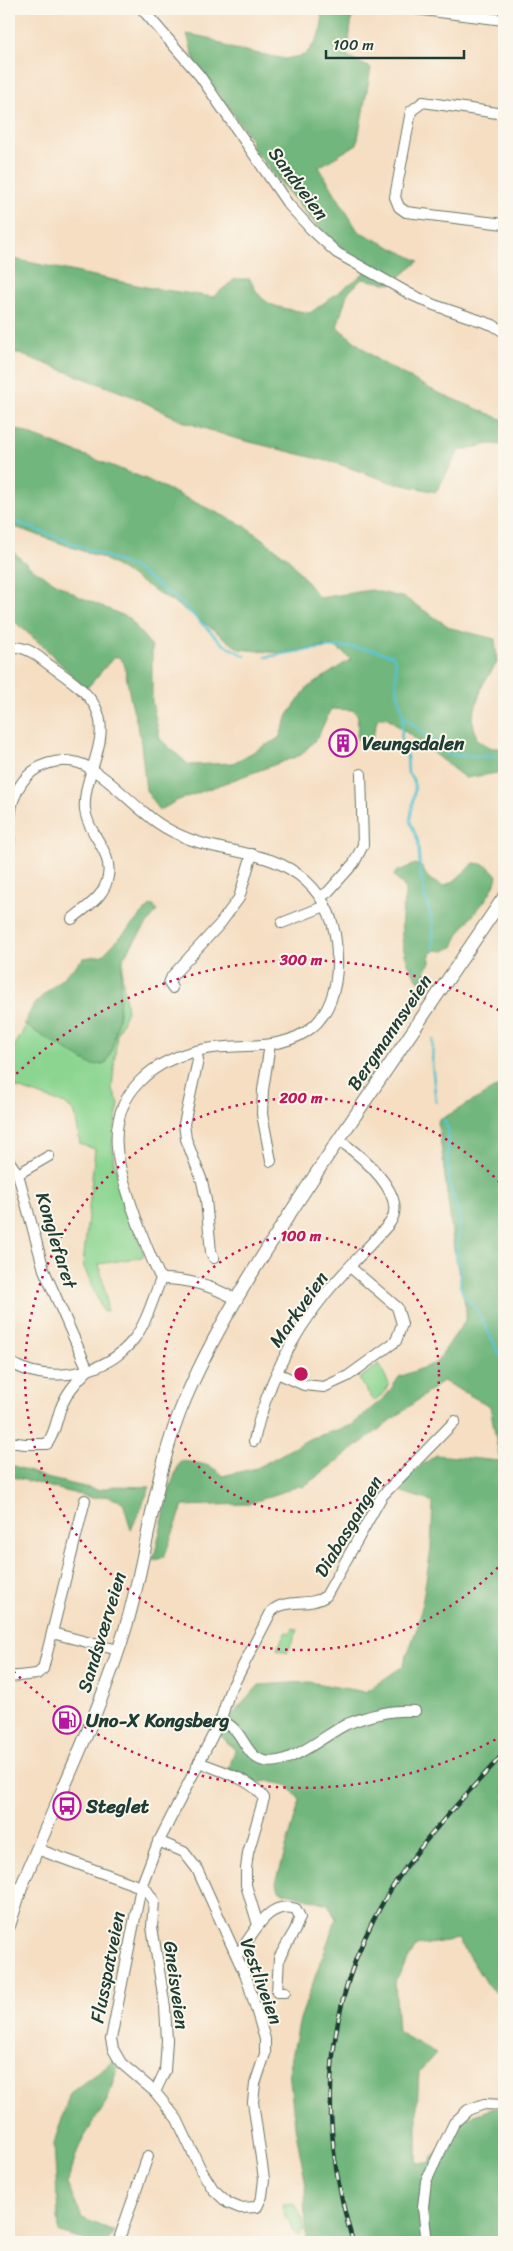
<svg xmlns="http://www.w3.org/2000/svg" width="513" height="2251" font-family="Sriracha,sans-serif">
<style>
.green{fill:#8cd591;stroke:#568962}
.forest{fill:#71b67b;stroke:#487a58}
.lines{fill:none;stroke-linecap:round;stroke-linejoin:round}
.stream{stroke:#55c2cd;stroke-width:2.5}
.minor-casing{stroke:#6a7566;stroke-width:12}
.major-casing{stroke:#6a7566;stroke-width:14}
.minor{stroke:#fff;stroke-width:10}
.major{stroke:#fff;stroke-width:12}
.rail-casing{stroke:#1f3d34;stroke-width:4.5}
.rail{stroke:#fbf7ec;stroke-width:2.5;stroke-dasharray:8;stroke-linecap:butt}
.ring{fill:none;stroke:#c2185b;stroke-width:2.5;stroke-dasharray:2.5 5}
.labels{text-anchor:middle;stroke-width:4;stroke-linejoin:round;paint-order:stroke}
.street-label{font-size:19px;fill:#1f3d34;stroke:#fbf7ec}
.poi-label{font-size:19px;font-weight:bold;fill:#1f3d34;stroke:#fbf7ec;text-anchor:start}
.centre{fill:#c2185b;stroke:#fbf7ec;stroke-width:2.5}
.ring-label{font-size:15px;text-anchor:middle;font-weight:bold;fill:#c2185b;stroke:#fbf7ec;stroke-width:4;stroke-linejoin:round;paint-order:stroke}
</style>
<rect width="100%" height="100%" fill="#fbf7ec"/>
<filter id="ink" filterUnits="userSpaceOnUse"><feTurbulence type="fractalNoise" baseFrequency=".02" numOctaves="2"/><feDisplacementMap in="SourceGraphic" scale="10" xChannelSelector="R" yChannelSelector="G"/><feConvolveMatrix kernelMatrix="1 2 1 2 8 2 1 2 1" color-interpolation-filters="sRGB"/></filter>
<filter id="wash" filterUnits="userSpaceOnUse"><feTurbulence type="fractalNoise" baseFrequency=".0096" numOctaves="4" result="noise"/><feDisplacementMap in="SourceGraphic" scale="20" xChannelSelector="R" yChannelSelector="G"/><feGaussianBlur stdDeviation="1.12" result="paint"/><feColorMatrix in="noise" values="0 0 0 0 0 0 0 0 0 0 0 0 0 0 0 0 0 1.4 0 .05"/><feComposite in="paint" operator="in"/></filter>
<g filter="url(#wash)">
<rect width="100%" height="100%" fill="#f5dec2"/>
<g class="green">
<polygon points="149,907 154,912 124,957 122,976 127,1011 117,1034 112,1089 119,1103 112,1144 114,1163 122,1193 144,1254 142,1257 99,1264 106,1295 107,1311 103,1312 83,1265 95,1149 80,1144 75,1113 65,1104 9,1085 9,1056 37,1006 103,957"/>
<polygon points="379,1364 389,1384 384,1393 374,1401 359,1379"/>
<polygon points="293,1628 298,1630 287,1653 277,1649 286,1632 290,1633"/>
<polygon points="295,2203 303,2220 304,2230 298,2236 293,2232 289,2221 285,2217 283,2204"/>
</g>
<g class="forest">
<path d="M319,9H353L347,57L371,68L357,144L319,167L358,231L419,261L391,284L362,279L347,294L337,327L379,361L436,392L504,420V445L489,444L459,451L436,492L390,482L339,464L234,438L182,421L134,397L9,350V258L151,288L213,297L235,279H250C263,310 280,307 310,313L361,276L366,269L320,230L252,148L251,139L194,59L187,34L209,38L230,48L285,59L305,55C317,41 327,27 319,9Z"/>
<polygon points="9,426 146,479 245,526 289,559 319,598 371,590 405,598 451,628 495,639 497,663 483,684 472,718 477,740 492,748 504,748 504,772 465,778 388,718 378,717 372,739 363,741 357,739 358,716 353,710 331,709 317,738 301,755 176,801 159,811 146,790 140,735 130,697 124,663 119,657 114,657 88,687 82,686 43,646 9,617 9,548 31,568 78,596 129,618 152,647 152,702 160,739 189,765 233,763 279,738 288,715 307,688 351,659 333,645 280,653 239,649 195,616 103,558 9,525"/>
<path d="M474,863C486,864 491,867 497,876C491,903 462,920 453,947L444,951L436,950L430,954V963L426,968L425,980L419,981C397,954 400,921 406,889L394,876L396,872L415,864L422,866C426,878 431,881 443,886L454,881Z"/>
<polygon points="151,905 155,907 157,911 122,957 119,1015 112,1049 106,1064 92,1065 39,1034 24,1024 34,1004 84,958 103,955"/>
<path d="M504,1083V1999L487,1985L458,1939L416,1946L395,1982L398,2032L436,2053L419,2072L417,2109V2163H429L462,2119L504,2105V2242H306L305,2180L295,2126L289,2071L300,2019L336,1919L328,1904L280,1891L276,1883L300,1800L287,1785L267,1781L255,1784L228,1772L235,1750L220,1735L233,1714L259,1685L309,1682L365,1692L403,1666L419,1623L431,1549L433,1502L390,1488L436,1455L500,1461L490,1406L443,1381L303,1487L299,1486L248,1504L183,1506L164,1557L153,1561L171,1485L180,1461C195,1463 213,1463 222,1476L257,1468L309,1439L352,1425L387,1395L399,1377L436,1363L466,1319V1309L454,1249L438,1121Z"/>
<polygon points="9,1464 46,1478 98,1490 114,1486 150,1487 131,1530 123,1502 106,1496 92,1498 9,1476"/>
<polygon points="113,2061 118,2066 108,2099 80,2144 67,2184 82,2218 114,2231 107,2242 92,2242 59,2233 54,2143 70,2093"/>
</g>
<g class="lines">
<g class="stream">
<polyline points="9,519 133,567 179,601 223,644 245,656"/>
<path d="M266,657C310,650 349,639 393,656L396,665V685L403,716L401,742L407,757L408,773L413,779L415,788L410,821L418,841L420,869L425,897L433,923V949"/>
<polyline points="403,716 449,755 500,757 504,760"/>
<polyline points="433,1040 432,1063 436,1102"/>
<polyline points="444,1120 448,1129 448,1167 450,1187 460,1220 456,1253 461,1271 460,1285 463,1294 477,1310 489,1333 500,1356 504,1361"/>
</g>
</g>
</g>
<g filter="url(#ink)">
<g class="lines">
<g class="minor-casing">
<g id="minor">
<polyline points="142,9 200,76 288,204 311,229 337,253 410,294 434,305 493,325 504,332"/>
<polyline points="415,9 504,20"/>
<polyline points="504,114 423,102 411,111 395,197 399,207 406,212 504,224"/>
<path d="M9,647C20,646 31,651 39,657C58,673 84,685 96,708C112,740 82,777 85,809C87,833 113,851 108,876C105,897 87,906 72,919"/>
<path d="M9,848C10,831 8,811 15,796C27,763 65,751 93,770C112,782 127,799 145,813C163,829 185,839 208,845C243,854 278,855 306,881C328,901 337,929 337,958C338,986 330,1018 304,1033C274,1051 238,1043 206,1049C154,1058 112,1092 117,1148C118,1167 126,1186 131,1204C140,1230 149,1255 161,1279C153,1298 147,1322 134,1339C105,1376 48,1385 9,1362"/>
<polyline points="320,897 328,892 354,863 363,845 361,774"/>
<polyline points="282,923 325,906"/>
<polyline points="172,988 169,983 172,976 220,924 239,898 252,854"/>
<polyline points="270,1044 263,1090 262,1114 271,1161"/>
<polyline points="196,1051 198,1060 184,1124 186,1139 202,1181 206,1200 211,1252 214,1258"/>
<path d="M9,1161L18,1174L44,1270L88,1370C76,1382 66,1393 60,1410C56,1422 55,1433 47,1444H25L9,1442"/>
<polyline points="18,1174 49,1156"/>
<path d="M161,1279C189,1279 213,1286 237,1300"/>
<polyline points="277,1373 304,1385 324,1387 348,1376 396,1341 402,1324 397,1307 350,1267"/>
<path d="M254,1441C266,1386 292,1335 327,1292C347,1268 369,1247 389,1224C411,1196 360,1155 339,1140"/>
<polyline points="52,1633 118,1650"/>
<polyline points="9,1677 37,1674 43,1669 85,1500"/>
<path d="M221,1719C226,1723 232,1726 236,1731C244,1740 247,1752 257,1758C282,1774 325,1734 347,1724C369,1715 391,1709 415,1711"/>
<path d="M199,1762C220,1771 252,1779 264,1798L248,1853L246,1869V1885L258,1925"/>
<path d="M158,1841L184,1852L197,1869L247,1979L265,2039V2054L255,2084L253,2102L264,2179L262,2196L257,2207L240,2208L228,2203L213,2189L201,2170L177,2119L155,2092L121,2063L113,2049L111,2039L141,1887L157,1845L221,1719L229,1693L271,1612C285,1597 309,1608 326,1596L382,1496L455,1421"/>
<polyline points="37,1849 141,1887 146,1889 154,1901 152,1927 165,2007 167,2040 165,2071 155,2092"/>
<path d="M237,1955C253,1937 266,1899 296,1909L300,1917L295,1930L279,1958L277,1992H285"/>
<polyline points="118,2242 148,2156"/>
<polyline points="424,2242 426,2234 423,2207 426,2181 454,2123 468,2110 484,2104 504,2105"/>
</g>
</g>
<g class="major-casing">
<path id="major" d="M9,1926L21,1888C56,1800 100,1715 127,1623C149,1548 154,1470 186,1397C224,1310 279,1230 331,1151C389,1066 447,981 504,897"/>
</g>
<use href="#minor" class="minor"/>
<use href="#major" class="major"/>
<g class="rail-casing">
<path id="rail" d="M353,2242C316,2118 322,1994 395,1883C426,1836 466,1795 504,1753"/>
</g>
<use href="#rail" class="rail"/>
</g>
</g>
<g class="ring">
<circle cx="301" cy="1374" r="138"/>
<path d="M503 1562A276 276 0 1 1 503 1186"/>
<path d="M502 1736A414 414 0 0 1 11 1669M11 1079A414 414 0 0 1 502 1012"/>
</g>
<defs>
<g id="building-ring" transform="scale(1.4375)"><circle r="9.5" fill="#fbf7ec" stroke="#b5179e" stroke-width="1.5"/><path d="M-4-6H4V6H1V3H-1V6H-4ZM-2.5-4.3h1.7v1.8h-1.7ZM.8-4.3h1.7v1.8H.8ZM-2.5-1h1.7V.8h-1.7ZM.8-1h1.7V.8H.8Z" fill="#b5179e"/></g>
<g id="fuel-ring" transform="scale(1.4375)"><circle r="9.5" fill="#fbf7ec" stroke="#b5179e" stroke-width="1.5"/><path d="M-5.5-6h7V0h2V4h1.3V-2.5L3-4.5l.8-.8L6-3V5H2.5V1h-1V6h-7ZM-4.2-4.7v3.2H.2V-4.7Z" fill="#b5179e"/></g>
<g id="bus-ring" transform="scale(1.4375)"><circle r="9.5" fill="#fbf7ec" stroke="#b5179e" stroke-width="1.5"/><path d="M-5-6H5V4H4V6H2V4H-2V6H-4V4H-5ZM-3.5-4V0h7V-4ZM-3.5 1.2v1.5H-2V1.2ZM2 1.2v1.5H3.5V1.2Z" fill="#b5179e"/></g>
</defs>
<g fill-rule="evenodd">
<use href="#building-ring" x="343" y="743"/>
<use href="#fuel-ring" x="67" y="1720"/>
<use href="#bus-ring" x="67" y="1806"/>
</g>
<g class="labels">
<g class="street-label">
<text transform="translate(299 183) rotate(53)" y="7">Sandveien</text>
<text transform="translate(389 1032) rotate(-56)" y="7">Bergmannsveien</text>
<text transform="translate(57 1240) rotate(73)" y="7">Konglefaret</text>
<text transform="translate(298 1309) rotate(-55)" y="7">Markveien</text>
<text transform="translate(348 1526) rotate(-59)" y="7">Diabasgangen</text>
<text transform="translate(101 1632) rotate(-73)" y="7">Sandsværveien</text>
<text transform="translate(107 1967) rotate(-79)" y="7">Flusspatveien</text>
<text transform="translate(262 1981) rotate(70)" y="7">Vestliveien</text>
<text transform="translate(177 1985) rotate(82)" y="7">Gneisveien</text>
</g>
<g class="poi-label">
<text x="362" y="750">Veungsdalen</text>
<text x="86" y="1727">Uno-X Kongsberg</text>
<text x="86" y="1813">Steglet</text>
</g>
</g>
<circle cx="301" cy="1374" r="8" class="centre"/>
<g class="ring-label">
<text x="301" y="965">300 m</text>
<text x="301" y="1103">200 m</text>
<text x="301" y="1241">100 m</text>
</g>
<rect width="513" height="2251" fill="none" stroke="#fbf7ec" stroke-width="30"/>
<path d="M326 50v8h138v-8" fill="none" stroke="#1f3d34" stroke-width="2.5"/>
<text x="333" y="50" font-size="15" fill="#1f3d34" stroke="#fbf7ec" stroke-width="4" paint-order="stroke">100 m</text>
</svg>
